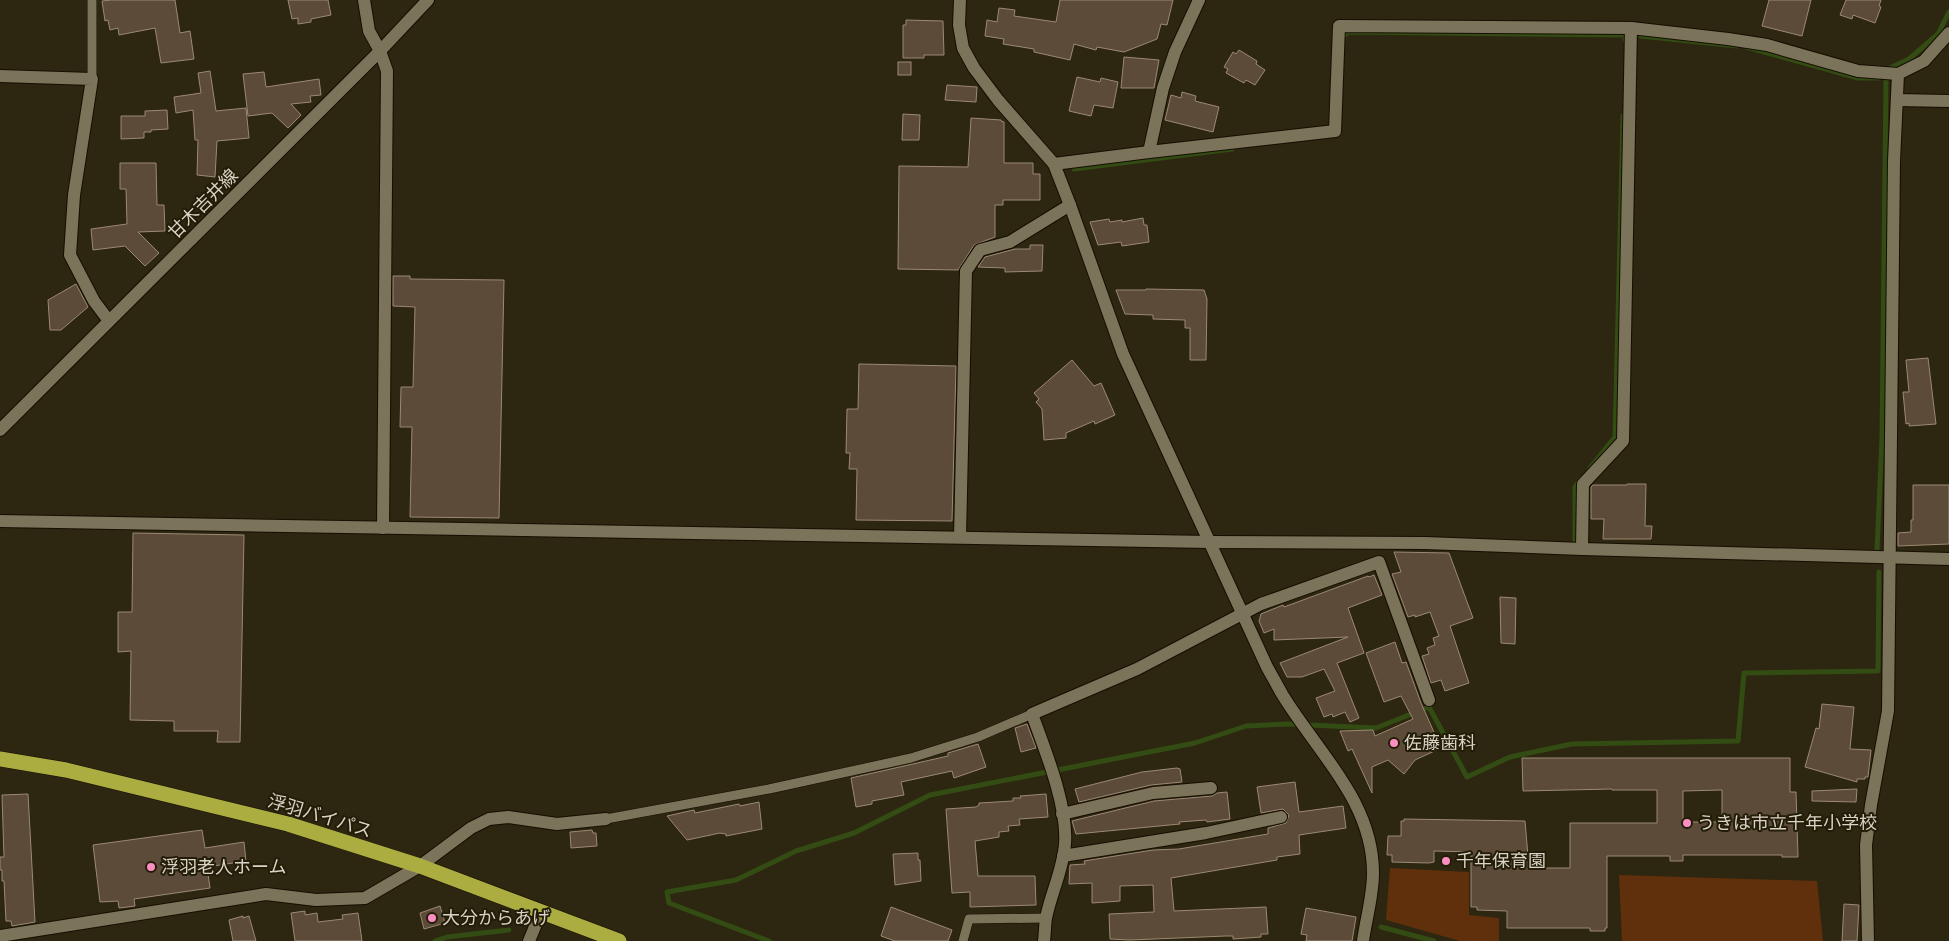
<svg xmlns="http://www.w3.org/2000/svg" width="1949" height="941" font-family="'IBM Plex Sans','Noto Sans JP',sans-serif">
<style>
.green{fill:#60300d}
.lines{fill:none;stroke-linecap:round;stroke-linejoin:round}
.stream{stroke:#334c13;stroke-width:5}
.building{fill:#5b4b38;stroke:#9c8974;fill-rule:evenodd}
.lane-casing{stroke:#160e00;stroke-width:10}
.street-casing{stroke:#160e00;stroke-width:14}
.secondary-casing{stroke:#160e00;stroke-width:14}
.highway-casing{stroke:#160e00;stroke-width:16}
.lane{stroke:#7b735a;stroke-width:9}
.street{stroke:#7b735a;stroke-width:12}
.secondary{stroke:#7b735a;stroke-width:12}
.highway{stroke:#abad41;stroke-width:15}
.poi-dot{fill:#fc8fc1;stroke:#231c06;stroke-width:2}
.labels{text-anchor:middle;stroke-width:4;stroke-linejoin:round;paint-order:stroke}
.street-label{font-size:18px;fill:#d8d3c6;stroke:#231c06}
.poi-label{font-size:18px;fill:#d8d3c6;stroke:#231c06;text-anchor:start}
</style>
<rect width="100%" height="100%" fill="#2d2610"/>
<g class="green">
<polygon points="1390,868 1469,872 1469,915 1499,918 1499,941 1460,941 1386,920"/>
<polygon points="1619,875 1817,881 1823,941 1622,941"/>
</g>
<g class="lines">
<g class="stream">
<polyline points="1641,36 1737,46"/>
<polyline points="1341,38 1348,32 1625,35 1625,40"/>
<polyline points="1746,47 1858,78 1878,78"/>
<polyline points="1890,68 1909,59 1938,34 1949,12"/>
<polyline points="1074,169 1232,149"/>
<polyline points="1590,468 1615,437 1623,116"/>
<polyline points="1575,543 1575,487 1581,479"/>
<polyline points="1877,550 1882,438 1886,78"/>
<polyline points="1381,927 1434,941"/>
<polyline points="435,941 447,937 509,930"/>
<polyline points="769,941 669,903 667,892 736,880 796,851 854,833 930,795 1195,743 1246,726 1287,724 1376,728 1429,707 1467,777 1510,757 1572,744 1738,741 1744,673 1878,671 1879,572"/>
</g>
</g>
<g class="building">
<polygon points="111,0 175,0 180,33 190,31 194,59 161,63 155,28 119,35 118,28 110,30 108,20 105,21 102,1"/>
<polygon points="288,0 328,0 331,15 311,19 311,22 298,24 298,18 292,19"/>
<polygon points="1060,0 1173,0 1167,25 1161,24 1157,39 1124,52 1097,47 1096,50 1074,44 1070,60 1034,52 1034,49 1003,44 1004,39 985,36 987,20 997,22 999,8 1015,10 1014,16 1056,22"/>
<polygon points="1769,0 1811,0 1802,36 1762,26"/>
<polygon points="1846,0 1881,0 1879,6 1881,7 1875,23 1853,15 1852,19 1840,15"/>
<polygon points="906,20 943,21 944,55 924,55 924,58 903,58 903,25 906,25"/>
<polygon points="1239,50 1257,61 1256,64 1265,70 1255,85 1246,80 1244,83 1226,73 1228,69 1224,67 1233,52 1236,54"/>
<polygon points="1124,57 1159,60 1154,88 1121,88"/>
<rect x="898" y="62" width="13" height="13"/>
<polygon points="210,71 216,111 246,108 249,138 217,141 215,177 197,175 198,140 195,140 193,110 176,113 174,97 201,93 198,73"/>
<polygon points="264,72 266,87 319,79 321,95 310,96 311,102 291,104 301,115 288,128 272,113 248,116 243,74"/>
<polygon points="1077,77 1100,82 1101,78 1118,82 1113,108 1094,105 1091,116 1069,111"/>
<polygon points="947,85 977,87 976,102 945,100"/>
<polygon points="1182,92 1196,96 1195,101 1219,107 1213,132 1165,120 1171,95 1181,98"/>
<polygon points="167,110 168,129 151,130 151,132 144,132 144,138 121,139 121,116 145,116 145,111"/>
<polygon points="903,114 920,115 919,140 902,140"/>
<polygon points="971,118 1001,120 1001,121 1004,122 1004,163 1033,163 1033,174 1040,174 1040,200 1003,200 1003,205 995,205 995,237 974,245 958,270 898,269 899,166 968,167"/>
<polygon points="120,163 156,163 157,205 164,205 165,231 138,232 159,253 145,266 125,246 93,250 91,229 127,224 126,189 120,189"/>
<polygon points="1143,218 1144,225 1147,225 1149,242 1122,246 1121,242 1098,245 1090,222 1109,219 1110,222 1122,220 1122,222"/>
<polygon points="1030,245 1043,245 1042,271 1005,272 1005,268 978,267 985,257 1015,249 1030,249"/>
<polygon points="393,276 410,276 410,279 504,280 499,518 410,517 412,427 400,427 401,387 413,387 415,307 393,306"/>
<polygon points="76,284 88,307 61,330 50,330 48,300"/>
<polygon points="1146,289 1204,290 1207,299 1206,360 1190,360 1190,328 1185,328 1185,320 1153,319 1153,315 1125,314 1116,290 1146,290"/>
<polygon points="1928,358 1936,424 1909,426 1909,423 1906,424 1903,392 1909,392 1906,360"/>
<polygon points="1072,360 1094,386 1101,383 1115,415 1095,424 1094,421 1066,433 1066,438 1044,440 1042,409 1036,402 1039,399 1034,393"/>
<polygon points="859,364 956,366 952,521 856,520 857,469 849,469 850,453 846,453 847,409 858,409"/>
<polygon points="1627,484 1646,484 1645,526 1652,526 1651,539 1603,539 1604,519 1591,519 1591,487 1593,485 1627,485"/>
<polygon points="1913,485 1949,485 1949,544 1898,546 1898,533 1911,532 1911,520 1913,520"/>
<polygon points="133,533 244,535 240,742 217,742 218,731 174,731 174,721 130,720 131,651 118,652 118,612 132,612"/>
<polygon points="1394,552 1449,553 1473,618 1450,626 1469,683 1445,691 1441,680 1431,683 1422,656 1429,654 1427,648 1435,645 1433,638 1439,636 1430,612 1415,617 1415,615 1408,617 1392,574 1401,572"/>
<polygon points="1374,575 1382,595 1348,608 1364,653 1337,663 1359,718 1350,722 1345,712 1333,717 1332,714 1324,717 1316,698 1335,691 1324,669 1302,677 1287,677 1280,663 1348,637 1274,640 1274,629 1264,633 1259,621 1261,614 1283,605 1284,607 1368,576 1369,577"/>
<polygon points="1500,597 1516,598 1515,644 1501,643"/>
<polygon points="1395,642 1402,663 1406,662 1421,703 1441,748 1415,760 1404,774 1388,760 1372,767 1372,793 1352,749 1348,751 1340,731 1373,730 1375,736 1413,719 1401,696 1384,702 1366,653"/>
<polygon points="1822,704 1854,707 1850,749 1871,750 1868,777 1865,777 1865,779 1857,779 1857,782 1805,767 1816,728 1819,729"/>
<polygon points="1027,724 1036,748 1021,752 1015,728"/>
<polygon points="978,744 986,767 954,778 952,771 901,782 904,795 872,801 872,804 856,807 851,778 948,756 948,753"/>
<path d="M1522,758H1790V792H1796L1798,857H1782V855H1683V861H1670V856H1607V928H1605V931H1590V928H1507V911L1477,910V907H1471V852L1434,851V862L1429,863L1392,862V855H1387L1388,836H1401V821H1404V819L1525,821L1529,868H1570V823H1657V790H1612V789L1523,791ZM1722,790V822H1683V791Z"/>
<polygon points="1177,768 1180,769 1182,782 1151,785 1079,802 1075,789 1142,772"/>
<polygon points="1295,782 1299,812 1343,806 1346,828 1299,835 1300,854 1277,857 1277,860 1171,878 1174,911 1266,907 1268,934 1261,934 1261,937 1233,939 1233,936 1226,936 1130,940 1110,939 1109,914 1154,912 1153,885 1120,886 1120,901 1092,903 1092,883 1069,884 1070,865 1085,864 1084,861 1153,850 1179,849 1268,834 1268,828 1286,823 1289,815 1283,809 1261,813 1257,787"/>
<polygon points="1857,789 1856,802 1812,801 1812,791"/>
<polygon points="1227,792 1230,819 1207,822 1206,820 1179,822 1180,824 1076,834 1072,821 1154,801 1212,796 1217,793"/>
<polygon points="28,794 35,922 12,926 11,921 6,921 4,881 2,881 2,870 0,870 0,857 4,857 2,795"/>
<polygon points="1046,794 1048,817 1019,819 1020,825 1008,826 1009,831 999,832 999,837 975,841 978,876 1035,876 1036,905 970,907 970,892 952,893 946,809 976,807 979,805 979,803 1013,801 1013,798 1021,798 1020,796"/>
<polygon points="759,802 762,829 726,836 726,834 720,833 687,840 667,816 694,810 695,813 739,804 740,806"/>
<polygon points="202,830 205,848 244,842 246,861 207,867 210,888 134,899 135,906 119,908 118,901 100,902 93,845"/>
<polygon points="592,830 593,833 596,833 597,846 571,848 570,832"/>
<polygon points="918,853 918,860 920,860 921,881 895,885 893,854"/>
<polygon points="1844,904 1859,905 1857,941 1842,941"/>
<polygon points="440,906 445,923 424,929 420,913"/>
<polygon points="891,907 952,930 948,941 895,941 881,936"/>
<polygon points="1306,908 1356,917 1352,941 1306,941 1307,935 1301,934"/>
<polygon points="305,911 305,915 317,913 318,922 343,919 342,915 358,913 362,941 295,941 291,913"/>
<polygon points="243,916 243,918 249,916 256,941 233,941 229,920"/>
</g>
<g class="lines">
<g class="lane-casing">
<g id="lane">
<polyline points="92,0 92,79"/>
<polyline points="606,819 769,789 911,758 978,737 1032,714"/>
<polyline points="963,941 969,919 1047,918"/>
</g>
</g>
<g class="street-casing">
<g id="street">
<polyline points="364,0 369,31 380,51 387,71 383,528"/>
<path d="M960,0L959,25L963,48L974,68L998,100L1054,164L1070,205L1123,354L1267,667C1272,676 1277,685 1282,694C1317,752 1373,801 1373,873C1373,896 1366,919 1363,941"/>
<polyline points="0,76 92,79 74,195 70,255 94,301 109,321"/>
<polyline points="1897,100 1949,101"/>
<polyline points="1149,152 1163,88 1175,52 1199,0"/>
<polyline points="1054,164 1149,152 1335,131 1339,26 1631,28 1728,39 1767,45 1858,71 1898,74 1924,61 1949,33"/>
<polyline points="0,521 1210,542 1425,543 1582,549 1949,559"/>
<polyline points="960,537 966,271 980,250 1010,242 1070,205"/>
<polyline points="1582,549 1583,484 1623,441 1631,28"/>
<polyline points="1062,814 1153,793 1211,788"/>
<polyline points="1063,856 1206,833 1281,817"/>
<polyline points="0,936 266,894 316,900 365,898 420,866 471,828 489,819 508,817 557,824 606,819"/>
<polyline points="529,941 541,912"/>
<path d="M1044,941C1045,933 1045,925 1046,918C1051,893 1063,870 1065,844C1068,806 1045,750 1032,714L1137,669L1261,604L1379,562L1429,700"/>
<polyline points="1868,941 1866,845 1871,805 1888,711 1894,161 1898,74"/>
</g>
</g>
<g class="secondary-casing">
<polyline id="secondary" points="0,430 380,51 428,0"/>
</g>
<g class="highway-casing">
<polyline id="highway" points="0,759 66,770 288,824 420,866 619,941"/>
</g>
<use href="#lane" class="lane"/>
<use href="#street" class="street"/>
<use href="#secondary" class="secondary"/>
<use href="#highway" class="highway"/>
</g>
<g class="poi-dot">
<circle cx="1394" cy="743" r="5"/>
<circle cx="1687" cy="823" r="5"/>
<circle cx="1446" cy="861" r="5"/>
<circle cx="151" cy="867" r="5"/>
<circle cx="432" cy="918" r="5"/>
</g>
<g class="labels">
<g class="street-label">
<text transform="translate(203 204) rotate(-45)" y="6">甘木吉井線</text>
<text transform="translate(320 816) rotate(17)" y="6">浮羽バイパス</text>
</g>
<g class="poi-label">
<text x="1404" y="749">佐藤歯科</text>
<text x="1697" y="829">うきは市立千年小学校</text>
<text x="1456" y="867">千年保育園</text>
<text x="161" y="873">浮羽老人ホーム</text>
<text x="442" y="924">大分からあげ</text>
</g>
</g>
</svg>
